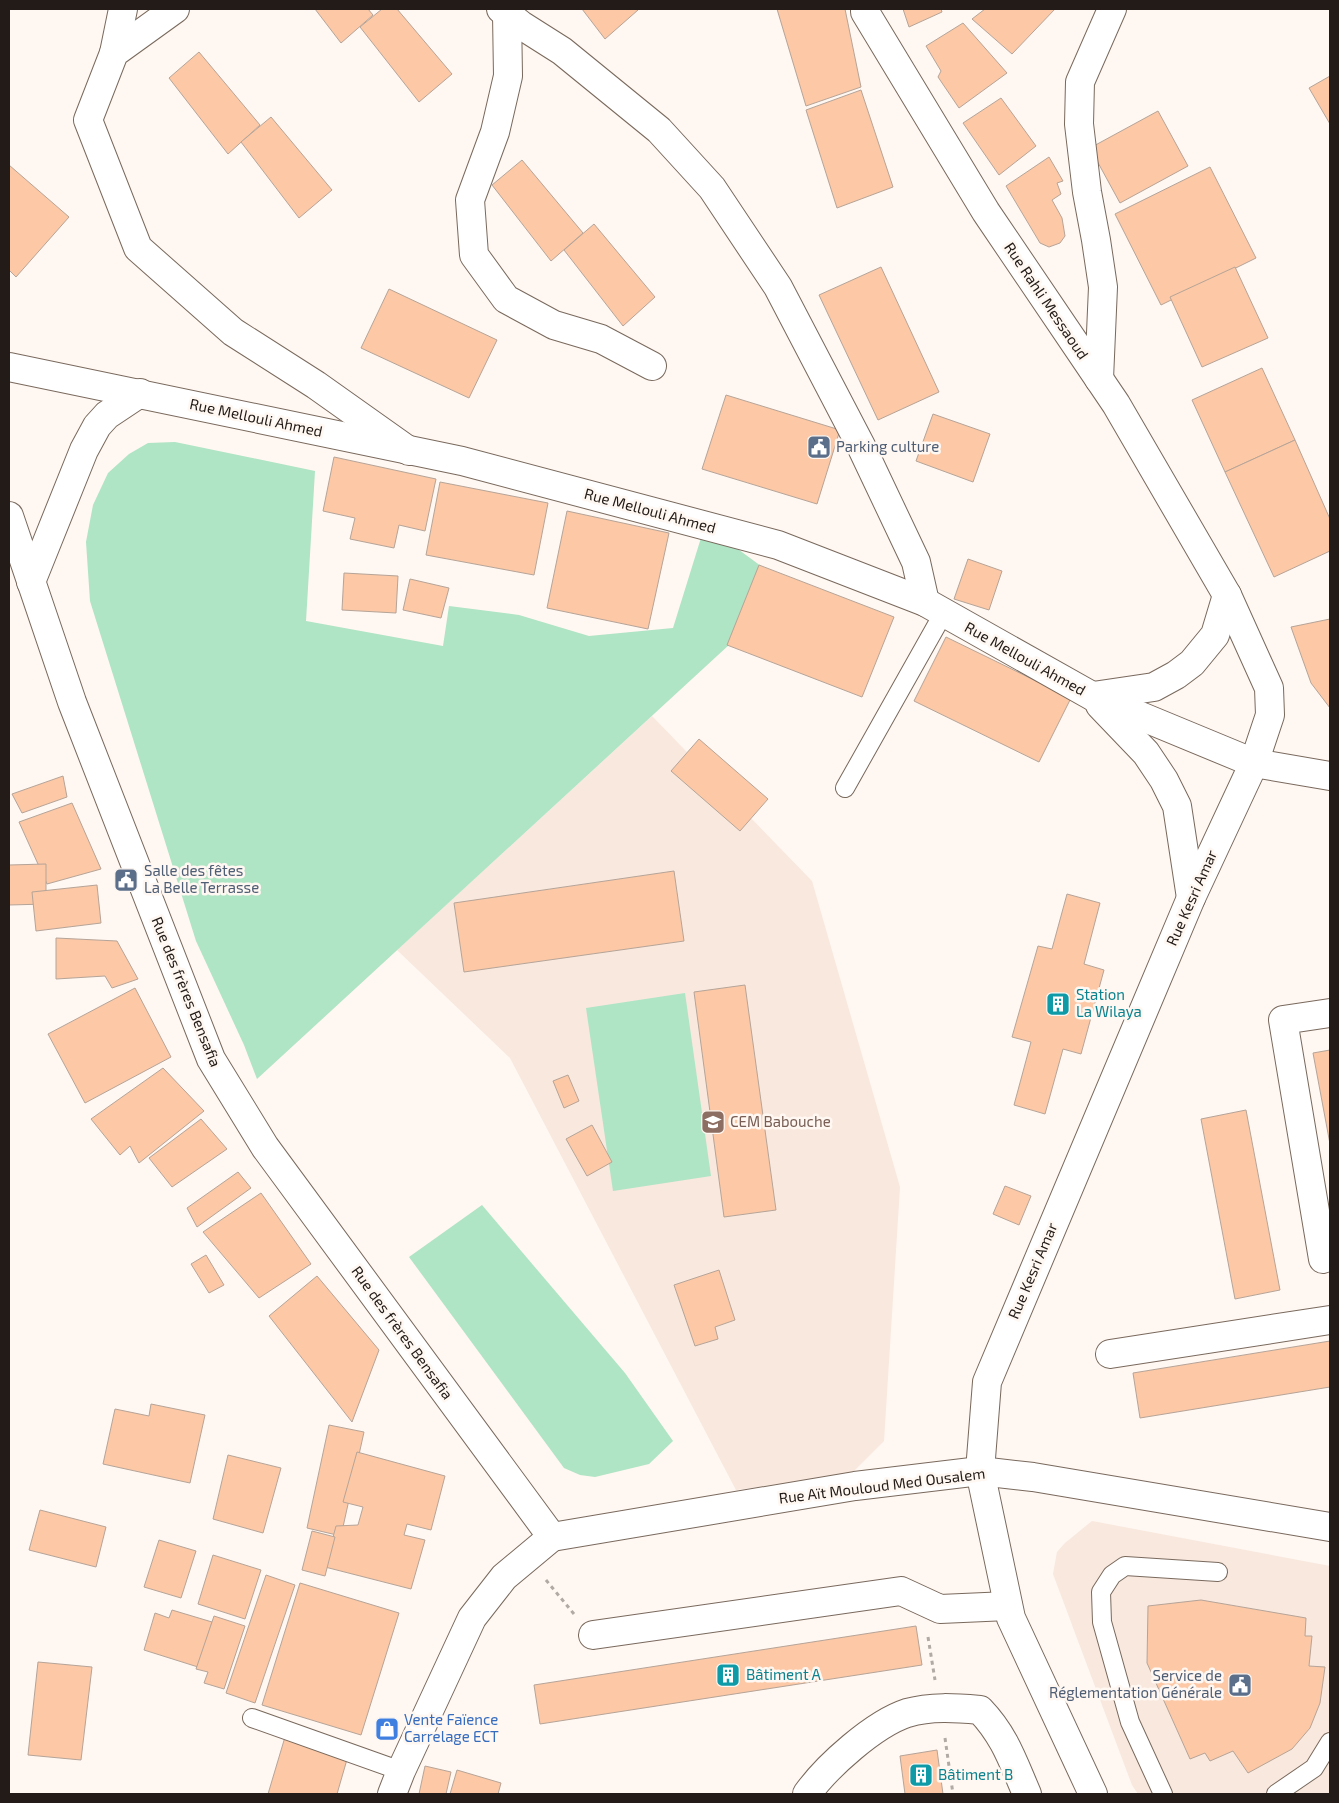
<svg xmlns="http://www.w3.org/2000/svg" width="1339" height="1803" font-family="'Exo 2',sans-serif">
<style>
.built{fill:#f8e8de}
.green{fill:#afe4c5}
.building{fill:#fcc8a5;stroke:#b6a498}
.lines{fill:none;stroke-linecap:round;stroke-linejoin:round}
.lane-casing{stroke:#79695d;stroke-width:20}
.street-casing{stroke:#79695d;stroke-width:30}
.secondary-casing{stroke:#79695d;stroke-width:30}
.path{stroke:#b1a9a4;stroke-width:3;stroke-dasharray:4 4;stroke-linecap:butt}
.lane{stroke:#fff;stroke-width:18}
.street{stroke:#fff;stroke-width:28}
.secondary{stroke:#fff;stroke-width:28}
.labels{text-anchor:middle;stroke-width:5;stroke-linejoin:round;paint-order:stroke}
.street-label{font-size:15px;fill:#221b17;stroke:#fff7f1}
.service-label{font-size:15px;fill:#4e5e75;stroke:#fff7f1;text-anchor:start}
.culture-label{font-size:15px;fill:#0d838f;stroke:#fff7f1;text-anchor:start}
.education-label{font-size:15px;fill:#785e54;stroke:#fff7f1;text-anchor:start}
.shop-label{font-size:15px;fill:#366cbe;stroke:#fff7f1;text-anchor:start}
</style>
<rect width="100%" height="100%" fill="#fff7f1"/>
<g class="built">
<polygon points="652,716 812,881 900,1187 884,1441 850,1475 736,1490 510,1058 397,950"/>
<polygon points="1092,1521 1330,1566 1330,1794 1138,1794 1132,1785 1053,1574 1057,1552 1065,1543"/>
</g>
<g class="green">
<polygon points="175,442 315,471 306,621 443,646 449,606 519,615 589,636 673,628 705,525 791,588 257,1079 244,1045 196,941 90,601 86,542 93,505 108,473 129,454 148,443"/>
<polygon points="685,993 711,1176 613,1191 586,1008"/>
<polygon points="482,1205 625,1373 673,1441 649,1464 595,1477 580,1475 564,1468 409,1257"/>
</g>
<g class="building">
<polygon points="315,9 368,9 373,15 341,43"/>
<polygon points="382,9 397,9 452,74 419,102 360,27"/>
<polygon points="582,9 636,9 638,10 605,39"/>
<polygon points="777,9 845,9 861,87 806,106"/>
<polygon points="903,9 941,9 942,12 909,27"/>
<polygon points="985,9 1055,9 1012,54 972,19"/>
<polygon points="963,23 1007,73 959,108 938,77 941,71 926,46"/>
<polygon points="199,52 260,125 228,154 169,78"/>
<polygon points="1330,76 1330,124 1309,88"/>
<polygon points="861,90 893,187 837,208 806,110"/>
<polygon points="1001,98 1036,146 999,175 963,123"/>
<polygon points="1158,111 1188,166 1120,203 1090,148"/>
<polygon points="271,117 332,190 299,218 241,142"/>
<polygon points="1049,157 1063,181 1057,183 1061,194 1052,200 1062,218 1065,236 1060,243 1049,247 1040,243 1006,186"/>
<polygon points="522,160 583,233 551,261 492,185"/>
<polygon points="9,165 69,217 16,277 9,270"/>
<polygon points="1210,167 1256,258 1161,305 1115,214"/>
<polygon points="594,224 655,297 623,326 564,250"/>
<polygon points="881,267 939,392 878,420 819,295"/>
<polygon points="1235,267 1268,338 1202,367 1170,297"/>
<polygon points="389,289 497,340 469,398 361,348"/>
<polygon points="1262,368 1295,440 1225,472 1192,400"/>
<polygon points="726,395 840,430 817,504 702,469"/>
<polygon points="933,414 990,434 973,482 916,461"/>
<polygon points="1295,440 1330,519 1330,551 1274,577 1225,472"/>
<polygon points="334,457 436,479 425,531 399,525 394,548 350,539 355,518 323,511"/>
<polygon points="440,482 548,503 534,575 426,555"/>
<polygon points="567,511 669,533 648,629 547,608"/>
<polygon points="968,559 1002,571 989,610 954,599"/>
<polygon points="759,565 894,617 862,697 727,645"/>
<polygon points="344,573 398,576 396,613 342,610"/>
<polygon points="410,579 449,588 441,618 403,610"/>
<polygon points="1330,619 1330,708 1311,683 1291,627"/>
<polygon points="946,637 1071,698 1039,762 914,701"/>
<polygon points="699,739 768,799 740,831 671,771"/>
<polygon points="63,776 67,797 22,813 12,794"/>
<polygon points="72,803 101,869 47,884 19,822"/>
<polygon points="46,864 46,904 9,905 9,865"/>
<polygon points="674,871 684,941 464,972 454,903"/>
<polygon points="97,885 101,923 36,931 32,892"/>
<polygon points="1067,894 1100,903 1084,964 1104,970 1081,1054 1063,1049 1045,1114 1014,1105 1031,1042 1012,1037 1038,946 1052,949"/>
<polygon points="56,938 117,941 138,979 112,988 105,976 56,979"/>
<polygon points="745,985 776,1210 724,1217 694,992"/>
<polygon points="135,988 171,1057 85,1103 48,1034"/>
<polygon points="1330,1050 1330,1144 1313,1053"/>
<polygon points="163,1068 204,1111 139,1163 130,1146 120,1155 91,1119"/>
<polygon points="568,1075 579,1101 564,1108 553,1081"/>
<polygon points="1246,1110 1280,1290 1235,1299 1201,1119"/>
<polygon points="201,1119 227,1149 172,1187 149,1158"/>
<polygon points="592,1125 612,1162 587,1176 566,1139"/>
<polygon points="238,1172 251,1188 197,1227 187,1208"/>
<polygon points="1005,1186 1031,1196 1019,1225 993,1214"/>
<polygon points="261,1193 311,1264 259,1298 203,1232"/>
<polygon points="206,1255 224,1285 209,1293 191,1264"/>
<polygon points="719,1270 735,1320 715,1327 718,1339 695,1346 674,1285"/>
<polygon points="317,1276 379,1350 352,1422 269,1316"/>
<polygon points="1330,1341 1330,1387 1140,1418 1133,1373"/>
<polygon points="151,1404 205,1415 190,1483 103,1464 115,1409 149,1416"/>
<polygon points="329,1425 364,1432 341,1536 307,1528"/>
<polygon points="357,1452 445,1476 431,1530 407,1524 404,1535 425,1540 411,1589 325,1567 336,1526 358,1525 363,1507 343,1502"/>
<polygon points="228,1455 281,1468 263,1533 213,1519"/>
<polygon points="40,1510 106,1527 96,1567 29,1550"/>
<polygon points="312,1531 335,1537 325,1576 302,1570"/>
<polygon points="159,1540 196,1551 181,1598 144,1587"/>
<polygon points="213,1555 261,1570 245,1619 198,1604"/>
<polygon points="266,1575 295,1585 255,1703 226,1693"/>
<polygon points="300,1583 399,1613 361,1735 262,1705"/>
<polygon points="1201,1600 1306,1618 1305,1636 1312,1636 1309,1666 1325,1667 1320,1703 1310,1728 1292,1749 1248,1773 1233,1751 1210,1761 1205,1753 1190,1759 1147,1663 1148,1606"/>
<polygon points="172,1610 212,1622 198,1667 144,1650 155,1613 169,1618"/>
<polygon points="214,1616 245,1626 224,1689 204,1683 208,1672 196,1669"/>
<polygon points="916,1626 922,1665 540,1724 534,1685"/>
<polygon points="38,1662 92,1667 81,1760 28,1755"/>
<polygon points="285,1737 348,1756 337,1794 268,1794"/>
<polygon points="937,1750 943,1794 905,1794 900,1756"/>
<polygon points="425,1766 451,1772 446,1794 419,1794"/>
<polygon points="457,1770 501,1783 498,1794 450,1794"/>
</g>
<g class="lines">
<g class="lane-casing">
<g id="lane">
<polyline points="845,788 943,614"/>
<polyline points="252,1718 401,1771"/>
<polyline points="1163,1794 1130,1722 1102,1622 1101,1592 1112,1575 1125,1566 1218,1572"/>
<polyline points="1276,1794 1314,1768 1330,1742"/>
</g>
</g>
<g class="street-casing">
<g id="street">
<polyline points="175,9 114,53 88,120 138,248 233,332 316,385 409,451"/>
<polyline points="501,9 521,25 562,51 659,130 712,188 778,287 861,446 916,562 925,602"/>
<polyline points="865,9 865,12 986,212 1116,404 1227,595 1269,688 1270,715 1254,763 1191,898 987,1382 980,1471 1011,1618 1093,1794"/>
<polyline points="507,14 508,76 495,132 470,200 474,255 506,299 554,325 601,339 652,366"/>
<polyline points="114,53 123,9"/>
<polyline points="1099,379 1103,287 1096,240 1087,192 1079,124 1080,82 1112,9"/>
<polyline points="9,516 72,702 211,1059 265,1147 552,1537"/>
<polyline points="31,582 84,450 97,426 107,415 140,393"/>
<polyline points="1323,1259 1283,1020 1330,1013"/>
<polyline points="1110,1354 1330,1320"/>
<polyline points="552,1537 855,1486 980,1471 1033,1477 1330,1527"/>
<polyline points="593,1635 901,1591 940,1609 1008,1606"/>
<polyline points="392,1794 401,1771 472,1618 504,1577 552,1537"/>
<path d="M807,1794C827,1766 874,1724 907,1713C931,1706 956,1708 980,1710C1005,1736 1013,1762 1027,1794"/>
</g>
</g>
<g class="secondary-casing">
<g id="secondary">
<polyline points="9,367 462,461 778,545 925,602 1092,696 1254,763 1330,776"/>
<polyline points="1093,696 1154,687 1176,675 1192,663 1215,635 1227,595"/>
<polyline points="1100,705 1146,753 1164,780 1177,806 1191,898"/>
</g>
</g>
<g class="path">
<polyline points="546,1580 574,1614"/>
<polyline points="928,1637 935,1680"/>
<polyline points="945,1738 953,1794"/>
</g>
<use href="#lane" class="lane"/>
<use href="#street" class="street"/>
<use href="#secondary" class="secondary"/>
</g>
<defs>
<g id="civic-square" transform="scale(1.25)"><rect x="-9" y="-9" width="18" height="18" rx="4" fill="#5c6f8a" stroke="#fff7f1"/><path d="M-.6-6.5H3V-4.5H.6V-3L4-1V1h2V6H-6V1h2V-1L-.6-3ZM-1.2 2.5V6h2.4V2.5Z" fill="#fff"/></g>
<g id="building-square" transform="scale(1.25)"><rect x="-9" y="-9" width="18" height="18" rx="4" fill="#0f9aa8" stroke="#fff7f1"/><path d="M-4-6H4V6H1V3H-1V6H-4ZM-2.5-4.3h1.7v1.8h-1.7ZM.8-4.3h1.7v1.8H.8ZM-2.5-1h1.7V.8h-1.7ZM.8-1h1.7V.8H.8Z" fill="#fff"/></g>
<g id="school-square" transform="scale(1.25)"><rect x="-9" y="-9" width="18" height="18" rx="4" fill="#8d6e63" stroke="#fff7f1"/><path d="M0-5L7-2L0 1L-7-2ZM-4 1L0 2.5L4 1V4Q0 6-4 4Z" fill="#fff"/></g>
<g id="shop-square" transform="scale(1.25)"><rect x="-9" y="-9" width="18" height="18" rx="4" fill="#3f7fe0" stroke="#fff7f1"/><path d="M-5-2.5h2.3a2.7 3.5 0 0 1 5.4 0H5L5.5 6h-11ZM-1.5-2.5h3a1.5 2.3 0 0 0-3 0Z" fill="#fff"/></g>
</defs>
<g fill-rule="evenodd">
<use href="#civic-square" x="819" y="447"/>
<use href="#civic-square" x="126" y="880"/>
<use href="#building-square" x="1058" y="1004"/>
<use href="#school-square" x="713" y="1122"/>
<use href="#building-square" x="728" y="1675"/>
<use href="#civic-square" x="1240" y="1685"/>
<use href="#shop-square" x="387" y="1729"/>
<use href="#building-square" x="921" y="1775"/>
</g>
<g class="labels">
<g class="street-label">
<text transform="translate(1046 301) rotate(56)" y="5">Rue Rahli Messaoud</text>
<text transform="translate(256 418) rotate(12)" y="5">Rue Mellouli Ahmed</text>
<text transform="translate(650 511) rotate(15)" y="5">Rue Mellouli Ahmed</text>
<text transform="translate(1025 659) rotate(29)" y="5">Rue Mellouli Ahmed</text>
<text transform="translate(1192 898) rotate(-66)" y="5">Rue Kesri Amar</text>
<text transform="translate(186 992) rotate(68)" y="5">Rue des frères Bensafia</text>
<text transform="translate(1033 1271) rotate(-67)" y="5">Rue Kesri Amar</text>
<text transform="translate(402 1333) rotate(54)" y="5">Rue des frères Bensafia</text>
<text transform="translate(882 1486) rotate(-7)" y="5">Rue Aït Mouloud Med Ousalem</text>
</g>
<g class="service-label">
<text x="836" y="452">Parking culture</text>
<text x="144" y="876">Salle des fêtes<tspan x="144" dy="17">La Belle Terrasse</tspan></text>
<text x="1222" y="1681" text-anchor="end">Service de<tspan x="1222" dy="17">Réglementation Générale</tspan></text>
</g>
<g class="culture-label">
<text x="1076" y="1000">Station<tspan x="1076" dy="17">La Wilaya</tspan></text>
<text x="746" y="1680">Bâtiment A</text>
<text x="938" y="1780">Bâtiment B</text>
</g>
<g class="education-label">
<text x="730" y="1127">CEM Babouche</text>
</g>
<g class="shop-label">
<text x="404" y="1725">Vente Faïence<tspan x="404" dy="17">Carrelage ECT</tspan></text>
</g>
</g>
<rect width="1339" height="1803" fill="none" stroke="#221b17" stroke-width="20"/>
</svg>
